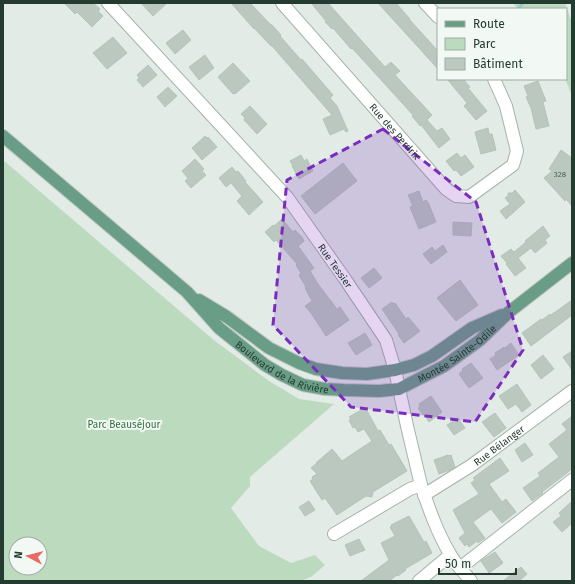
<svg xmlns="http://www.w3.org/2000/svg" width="575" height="584" font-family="'Fira Sans',sans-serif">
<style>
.green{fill:#bcdbbe;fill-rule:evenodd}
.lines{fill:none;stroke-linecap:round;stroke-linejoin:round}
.stream{stroke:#8eccca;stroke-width:3}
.building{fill:#bac8c0;stroke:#b5c4bb}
.minor-casing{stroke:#a5b3ab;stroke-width:14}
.major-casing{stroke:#c1c8c5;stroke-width:14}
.minor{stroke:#fff;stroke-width:12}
.major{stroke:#699d86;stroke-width:12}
.marked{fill:#7b2cbf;fill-opacity:0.2;stroke:#7b2cbf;stroke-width:3;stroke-dasharray:8 5;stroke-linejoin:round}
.labels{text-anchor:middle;stroke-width:4;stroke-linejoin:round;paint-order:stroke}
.number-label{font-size:8px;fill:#495e54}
.street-label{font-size:10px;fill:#233b30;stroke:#f2f8f4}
.park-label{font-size:10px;fill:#306e3c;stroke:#f2f8f4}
</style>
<rect width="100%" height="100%" fill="#e2ebe5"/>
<g class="green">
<polygon points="513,3 565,3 572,22 572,95 565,79 566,79 566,9 518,9"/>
<path d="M3,160L215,341L269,381L299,399L334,404L250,477V486L231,508L259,546L291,563L315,555L325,565L311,577L300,581H3ZM16,544H40V568H16Z"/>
</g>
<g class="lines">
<polyline class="stream" points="518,9 523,3"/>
</g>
<g class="building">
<polygon points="64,3 93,3 100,9 98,11 103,16 92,27 77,12 75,14"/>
<polygon points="141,3 167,3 153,16"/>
<polygon points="231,3 250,3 271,25 272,25 281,35 280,36 301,60 302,59 333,95 330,98 337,106 348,131 346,132 344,129 330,135 323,119 332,115 272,46 271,46 254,28 254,29"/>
<polygon points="311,3 328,3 385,67 391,62 400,71 395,75 432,115 427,120 437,131 442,128 450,139 439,148 421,125 420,126 412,116 413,115 352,48 351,49 333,28 332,29 325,22 326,21"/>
<polygon points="378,3 396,3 410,19 409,19 438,51 438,69"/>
<polygon points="183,30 191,40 175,54 166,43"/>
<polygon points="113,37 127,53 107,69 93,53"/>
<polygon points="205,55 214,68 199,80 189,67"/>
<polygon points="233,63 250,81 235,94 234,93 233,94 218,77"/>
<polygon points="148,65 157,75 143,87 137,80 139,78 137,75"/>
<polygon points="447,79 463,79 470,87 468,88 487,111 476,120 464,106 467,103"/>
<polygon points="538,81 546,101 543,102 549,126 536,129 531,108 526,97 528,96 524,86"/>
<polygon points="168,87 177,96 165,107 157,97"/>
<polygon points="250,106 267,124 257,134 244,120 245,118 241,114"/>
<polygon points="488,128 489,134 492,134 496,150 481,154 475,132"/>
<polygon points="205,136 207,138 208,137 217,147 202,160 192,148"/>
<polygon points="561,150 572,158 572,206 566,199 565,201 544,178 552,171 549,169"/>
<polygon points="457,153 461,158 465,155 474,167 461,176 456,170 454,171 446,161"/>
<polygon points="301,155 304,161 307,159 313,171 299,179 292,166 293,166 290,161"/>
<polygon points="195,159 204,169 202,171 206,175 191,188 185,181 188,178 182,171"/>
<polygon points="343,163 357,181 315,214 301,196"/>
<polygon points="232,167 236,172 238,171 246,181 245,182 263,202 249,215 237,201 242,196 231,183 226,187 219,178"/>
<polygon points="515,190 525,202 506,219 500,211 510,204 505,198 508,196 508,193 512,193"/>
<polygon points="419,191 423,202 426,200 427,202 428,202 436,222 419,229 410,207 413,206 408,195"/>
<polygon points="282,219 293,232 295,230 302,237 304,241 298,246 314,268 310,271 318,284 337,309 340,307 349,320 326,336 311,313 305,306 312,301 305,288 306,287 299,275 301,273 296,265 297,264 276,240 274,242 265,232 273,225 274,226"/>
<polygon points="453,222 472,223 471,236 453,235"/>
<polygon points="543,226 550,236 545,240 547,243 535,253 531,248 518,258 526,268 515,276 506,264 507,263 501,256 511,249 514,252 526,242 525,241"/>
<polygon points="443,245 447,252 431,264 423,254 432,247 435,251"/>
<polygon points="374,268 382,278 369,288 361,278"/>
<polygon points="460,280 478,305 456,321 437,298"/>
<polygon points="572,300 572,315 531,346 522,333 541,319 542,320 550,314 551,315"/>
<polygon points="392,302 394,304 395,303 406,319 408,317 420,331 404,343 398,335 399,334 382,309"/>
<polygon points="365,333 372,345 356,355 348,343"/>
<polygon points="511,343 519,355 497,370 490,359 496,355 495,353 504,347 505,348"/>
<polygon points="572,351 572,370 563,357"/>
<polygon points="543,355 554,369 541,379 531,365"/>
<polygon points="471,363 483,378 469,388 459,374 463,370 462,369"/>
<polygon points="517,384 531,405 522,412 516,404 508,409 499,396"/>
<polygon points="431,396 442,412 429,422 424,414 423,415 418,408 420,407 419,404"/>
<polygon points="363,409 363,410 366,409 378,431 380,430 389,445 391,444 407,471 373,492 372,497 366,496 337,515 325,498 322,500 310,481 313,479 312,477 317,474 311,468 317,463 316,463 332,449 342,461 372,441 364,429 358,432 355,427 353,428 349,420 351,419 349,417"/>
<polygon points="495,413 506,428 494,437 482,422"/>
<polygon points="572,416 572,469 542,492 543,493 532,501 523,488 540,476 538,473 559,457 549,444 567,430 562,424"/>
<polygon points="458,418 465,428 454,435 447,425"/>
<polygon points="525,443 533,455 522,462 515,450"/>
<polygon points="448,455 448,456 451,455 455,467 450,470 439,474 434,460"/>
<polygon points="500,458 509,471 489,484 502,502 506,499 516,512 502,523 491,509 473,522 485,538 478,543 477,541 469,547 467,544 465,546 459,538 465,533 453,510 479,494 471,483 475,480 473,478"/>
<polygon points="309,501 315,510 305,516 299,507"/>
<polygon points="572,501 572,523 562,532 553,522 561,516 559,513"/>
<polygon points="409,516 424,542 426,541 432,553 405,569 406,570 398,576 397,575 389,581 361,581 389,560 381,543 395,536 390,527 392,526 391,525"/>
<polygon points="359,539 365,550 350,556 345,545"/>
<polygon points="495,552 503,563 489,573 481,561"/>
<polygon points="521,567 527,574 519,581 503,581"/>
</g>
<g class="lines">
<g class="minor-casing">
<g id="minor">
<path id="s1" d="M108,3L287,197L345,279L386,340L395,370L407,426L421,485C429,509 437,532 450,554C455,564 464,572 471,581"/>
<path id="s2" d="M282,3L446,189L456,196L469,197L513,165L517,151L506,106L494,79"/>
<polyline points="425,3 438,17"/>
<path id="s3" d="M424,495L472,465L572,391"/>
<polyline points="334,534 410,489 421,485"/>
<polyline points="460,568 572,480"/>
<polyline points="419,581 450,555"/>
</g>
</g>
<g class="major-casing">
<g id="major">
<path id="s4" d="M3,136L187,292L219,328L265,365L282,375L303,385L325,389L344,390L379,391L399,389L444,366L480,340L509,312L572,263"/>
<polyline points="199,300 227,317 269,348 299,363 316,369 342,373 367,374 395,370 414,365 432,356 472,328 502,315"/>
</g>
</g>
<use href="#minor" class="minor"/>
<use href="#major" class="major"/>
</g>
<path class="marked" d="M383,129L476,202L523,350L475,422L351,407L273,325L287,180Z"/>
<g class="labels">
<g class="number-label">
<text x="560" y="177">328</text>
</g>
<g class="street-label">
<text dy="4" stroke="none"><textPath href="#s2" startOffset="171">Rue des Perdrix</textPath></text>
<text dy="4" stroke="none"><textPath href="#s1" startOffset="348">Rue Tessier</textPath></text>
<text dy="4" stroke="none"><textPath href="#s4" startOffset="556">Montée Sainte-Odile</textPath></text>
<text dy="4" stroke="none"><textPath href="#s4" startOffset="365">Boulevard de la Rivière</textPath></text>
<text dy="4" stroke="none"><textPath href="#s3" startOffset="90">Rue Bélanger</textPath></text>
</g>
<g class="park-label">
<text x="124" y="428">Parc Beauséjour</text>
</g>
</g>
<rect width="575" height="584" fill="none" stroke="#233b30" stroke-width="8"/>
<rect x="437" y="8" width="130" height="72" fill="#f2f8f4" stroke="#9faca6"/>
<rect x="445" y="21" width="20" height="6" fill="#699d86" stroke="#9faca6"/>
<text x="473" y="28" font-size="12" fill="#233b30">Route</text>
<rect x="445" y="38" width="20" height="12" fill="#bcdbbe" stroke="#9faca6"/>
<text x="473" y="48" font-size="12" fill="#233b30">Parc</text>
<rect x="445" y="58" width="20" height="12" fill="#bac8c0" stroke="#9faca6"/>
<text x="473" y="68" font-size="12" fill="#233b30">Bâtiment</text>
<g transform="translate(28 556) rotate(277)"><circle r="19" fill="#f2f8f4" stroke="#9faca6"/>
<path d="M0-3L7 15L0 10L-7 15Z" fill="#e86a63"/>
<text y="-6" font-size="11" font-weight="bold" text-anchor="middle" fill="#233b30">N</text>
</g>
<path d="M439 568v6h77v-6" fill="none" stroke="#233b30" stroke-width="2"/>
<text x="445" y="568" font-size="12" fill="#233b30" stroke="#f2f8f4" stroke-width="3" paint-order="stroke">50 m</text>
</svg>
